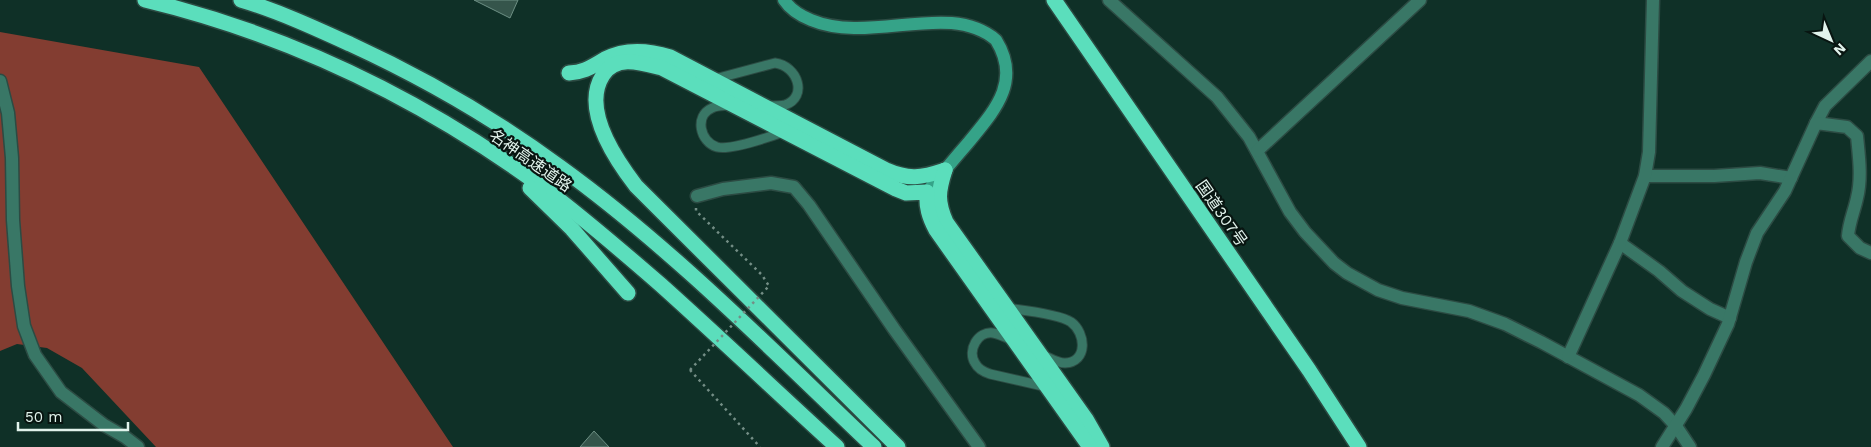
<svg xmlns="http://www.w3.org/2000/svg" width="1871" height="447" font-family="'Work Sans','Noto Sans JP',sans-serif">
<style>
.forest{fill:#833d31}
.building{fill:#35554b;stroke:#6d8f84}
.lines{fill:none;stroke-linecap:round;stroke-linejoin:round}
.lane-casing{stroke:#2c4b43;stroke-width:11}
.street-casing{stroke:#2c4b43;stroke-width:15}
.secondary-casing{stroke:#2c4b43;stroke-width:15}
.highway-casing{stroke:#2c4b43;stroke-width:18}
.path{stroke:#748e86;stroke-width:2.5;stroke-dasharray:2.5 4;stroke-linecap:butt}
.lane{stroke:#397766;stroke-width:9}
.street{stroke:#397766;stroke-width:12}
.secondary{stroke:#35a388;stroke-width:12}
.highway{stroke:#5bdebc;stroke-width:15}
.path-bridge{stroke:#748e86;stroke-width:2.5;stroke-dasharray:2.5 4;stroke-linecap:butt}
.labels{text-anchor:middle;stroke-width:4.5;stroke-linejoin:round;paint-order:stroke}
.street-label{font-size:16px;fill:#e1f3ec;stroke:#081511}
</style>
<rect width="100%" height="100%" fill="#0f3027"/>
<polygon class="forest" points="0,32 199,67 453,447 156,447 82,368 47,348 17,344 0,351"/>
<g class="building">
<polygon points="474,0 518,0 510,18"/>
<polygon points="594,431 609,447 580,447"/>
</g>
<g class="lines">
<g class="lane-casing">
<g id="lane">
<path d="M711,80L775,63C798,66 808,97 785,105C780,106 774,106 769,106"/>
<path d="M731,105C725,106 717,105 712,108C694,116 700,142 717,147C731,151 772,136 786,131"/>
<path d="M1006,308C1022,310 1059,314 1071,322C1086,333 1088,362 1065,363C1057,363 1050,358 1043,355"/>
<path d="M1012,340C1006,338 1000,334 993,333C978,331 967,350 975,363C978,369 984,372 990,374L1047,387"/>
</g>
</g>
<g class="street-casing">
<g id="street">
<polyline points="1109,0 1217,97 1249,137 1290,212 1305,232 1334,263 1347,273 1378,290 1402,298 1469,311 1505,324 1541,342 1639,395 1664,413 1676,426 1690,447"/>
<polyline points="0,81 8,113 12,158 13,220 18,286 24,326 35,355 61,392 104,425 125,437 138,447"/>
<polyline points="1816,123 1825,106 1871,61"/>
<polyline points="1257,151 1420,0"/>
<polyline points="1645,176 1714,176 1760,173 1791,178"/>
<polyline points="697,196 723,189 771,183 794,187 809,205 894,329 979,447"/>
<polyline points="1620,243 1659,271 1682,291 1710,309 1730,318"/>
<polyline points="1568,357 1620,243 1645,176 1649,152 1653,0"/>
<path d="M1662,447L1686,409L1704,375L1728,324L1746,262L1757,233L1785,191L1816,123L1847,127L1857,136C1859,157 1862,178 1857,198C1854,212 1849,222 1848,236L1860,248L1871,253"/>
</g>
</g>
<g class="secondary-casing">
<path id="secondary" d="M784,0C790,9 801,16 811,20C871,45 949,0 996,40C1022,82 994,111 968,143C954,159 940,176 927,192"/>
</g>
<g class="highway-casing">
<g id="highway">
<path d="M145,0C290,35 425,101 545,189C585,219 623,252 661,285C720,338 778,393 837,447"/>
<path d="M241,0C278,11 315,28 350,44C424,78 495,119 560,167C672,248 774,352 874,447"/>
<polyline points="1054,0 1309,370 1359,447"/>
<path d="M569,73C585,72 591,67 605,59C626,48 648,50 670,57L886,170C909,180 921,178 945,170"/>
<path d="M945,170C938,192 937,201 946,222L1086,419L1102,447"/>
<polyline points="530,188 572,229 628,293"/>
<path d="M898,447L636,186C616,160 581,109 603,75C616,54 642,63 662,68L896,189L906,193L927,192C926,207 929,217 936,230L1090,447"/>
</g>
</g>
<g class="path">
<polyline points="696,208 696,211 762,275 769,286"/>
<polyline points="690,370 760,447"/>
</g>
<use href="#lane" class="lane"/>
<use href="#street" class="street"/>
<use href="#secondary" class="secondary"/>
<use href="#highway" class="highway"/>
<polyline class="path-bridge" points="690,370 769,286"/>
</g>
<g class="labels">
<g class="street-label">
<text transform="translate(531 160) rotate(35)" y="6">名神高速道路</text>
<text transform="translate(1222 213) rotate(55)" y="6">国道307号</text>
</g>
</g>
<g transform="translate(1831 40) rotate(136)" stroke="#081511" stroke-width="4" paint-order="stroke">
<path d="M0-4L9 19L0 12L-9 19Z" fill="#e1f3ec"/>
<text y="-8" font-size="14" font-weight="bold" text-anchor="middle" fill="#e1f3ec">N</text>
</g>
<path d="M18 422v8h110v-8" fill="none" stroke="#e1f3ec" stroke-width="2.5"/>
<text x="25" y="422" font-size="15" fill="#e1f3ec" stroke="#081511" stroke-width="4" paint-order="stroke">50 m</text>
</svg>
